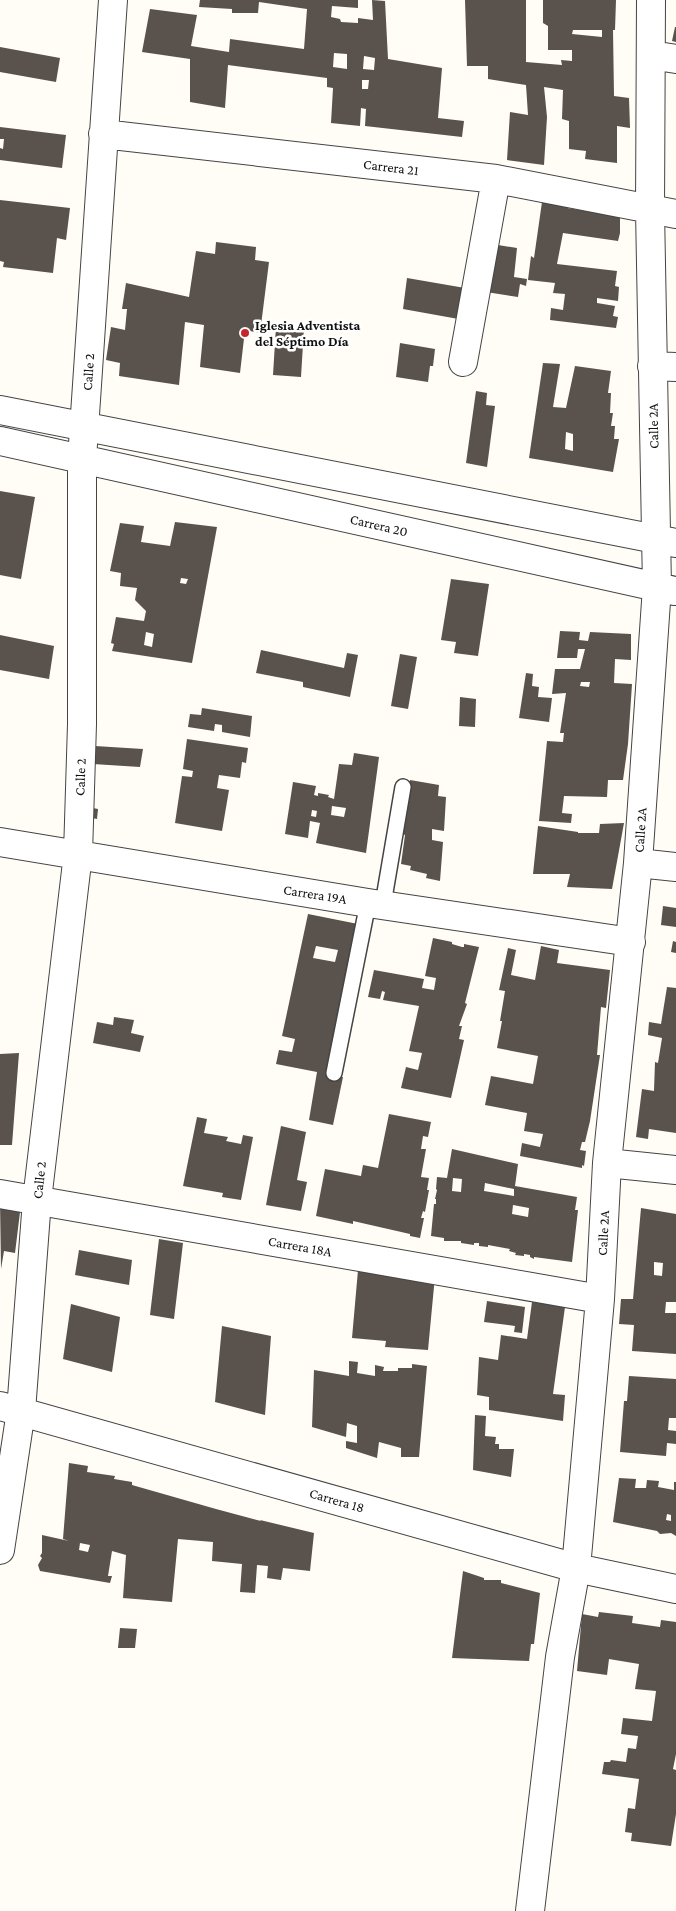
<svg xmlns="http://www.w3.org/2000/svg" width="676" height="1911" font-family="'Crimson Pro',serif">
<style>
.building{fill:#5a524d;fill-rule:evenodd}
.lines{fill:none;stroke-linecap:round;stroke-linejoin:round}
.lane-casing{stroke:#444;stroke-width:18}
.street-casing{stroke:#444;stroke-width:30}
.lane{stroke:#fff;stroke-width:15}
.street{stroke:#fff;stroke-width:28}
.poi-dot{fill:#c4262e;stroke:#fff;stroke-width:2}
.labels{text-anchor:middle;stroke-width:5;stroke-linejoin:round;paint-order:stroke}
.street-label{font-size:14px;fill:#111;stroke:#fff}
.poi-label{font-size:14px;font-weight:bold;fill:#111;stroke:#fff;text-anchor:start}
</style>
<rect width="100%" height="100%" fill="#fffdf5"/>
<!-- building -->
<path class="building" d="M200,0H358V8L332,6L331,17L340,19L341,22L358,23V18L373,20L372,0L385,1L388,59L442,68L438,118L464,121L462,137L365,126L366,109L361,108L360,126L331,123L333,88L327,87V78L228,65L225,108L190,102V59L142,52L150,9L197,15L191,46L229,52L230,39L304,49L307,9L259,2L258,13H232V9L199,7ZM334,53L347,54V69L333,67ZM364,56L375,58L374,70L363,69ZM362,80H369L368,89H362Z
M465,0H526V62L562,65L561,60L572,61V50H548V26L543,23V0H616L615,30H613L614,96L629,98L630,128L617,126V163L585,159L586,151L569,149V121L562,119L563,90L544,87L547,117L544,165L507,160L510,112L528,115L526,85L488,79V66H467ZM573,30H602V37L572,34Z
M675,27H676V42L672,41Z
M0,47L60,58L56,82L0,72Z
M0,127L66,135L62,168L0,160V148L3,149L4,139H0Z
M543,195L569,197L567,208L620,216V233L618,241L563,233L557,264L617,271L615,286L619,287L618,301L597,298V303L615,306L613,316L618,317L616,328L550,320L551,308L563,310L565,294L553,293L555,283L528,280L531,256L534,258Z
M0,200L70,208L66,240L57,238L53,273L3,267L4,262L0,261Z
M216,242L256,247L255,260L269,262L260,333L245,330L240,373L200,367L204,325L185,322L179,385L119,376L120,363L106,360L111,327L125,330L127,309H122L126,283L189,297L196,251L215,254Z
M492,244L517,248L514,277L527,279L526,286L520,284L518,297L486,292Z
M407,278L465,288L464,320L403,309Z
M276,326L304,328L301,377L273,375Z
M400,343L435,349L433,366H430L428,382L396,377Z
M543,363L560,364L553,407L566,408L575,366L611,371L608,393H611L610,413H613L611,426H615L614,439H619L613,472L529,458ZM566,432L573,434V451L565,449Z
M476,391L487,393L486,405L495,406L487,467L466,463Z
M0,491L35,497L21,579L0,575Z
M175,522L217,527L192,663L112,651L114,644L111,643L116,617L144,621L146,611L135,600L137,588L120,586L121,573L110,571L120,523L144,526L141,542L170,546ZM181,578L188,579L186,584L180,583ZM146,632L154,634L152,647L144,645Z
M451,579L489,584L478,656L454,653L456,642L441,640Z
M560,631L580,632L579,640L588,641L590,632L631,634V660L615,659L614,683L632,684L628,744L623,780H608L607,797L564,796L562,813L572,814L571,823L539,821L547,741L563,742L564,733H560L566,693L552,694L555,669H580L585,649H578L577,658H557ZM581,682H590L589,687L580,686Z
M0,635L54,646L49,679L0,670Z
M261,650L344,668L347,653L358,655L350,697L303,687V682L256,673Z
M400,654L417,657L408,709L391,706Z
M526,673L533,674L532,686L539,687L538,697L552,698L549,722L519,718Z
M460,697L476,699L475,727L459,726Z
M202,708L252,716L250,737L222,732V725L215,724L214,731L188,727L190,714L201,715Z
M187,739L248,748L246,763L242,762L240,778L219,775L217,788L229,790L222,831L175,823L182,776L192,777L193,771L183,769Z
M95,746L143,749L140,767L93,764Z
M354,753L379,757L366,853L316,843L320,823L310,821L308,838L285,834L293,782L316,786L314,795L318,796V793L329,795L328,797L334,799L339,764L352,765ZM332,806L346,808L344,817L331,815ZM312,810L317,811L316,817L311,816Z
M410,780L439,785L438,796L446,797L444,831L432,829V840L443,842L440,881L426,878L427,874L410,870L411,866L401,864L405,835L402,834Z
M88,807L98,809L97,819L87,817Z
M624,823L612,889L567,887L570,874H533L538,826L578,832V833H599L600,824Z
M663,906L676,908V927L661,925Z
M308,914L358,924L326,1074L343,1077L333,1125L309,1120L317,1072L276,1064L279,1050L292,1052L295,1039L282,1036ZM316,946L338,950L335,962L313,958Z
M433,938L452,942V944L462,947H464V944L479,947L465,1003L467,1004L459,1026H462L459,1039L464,1040L451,1098L401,1088L406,1067L418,1070L422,1053L409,1051L419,1006L383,1000L385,992L382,991L380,999L368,997L374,970L424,979L422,988L434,990L436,978L425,976Z
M673,941L676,942V953L671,952Z
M541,946L559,950L557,963L610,970L606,1008L601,1007L597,1055H600L590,1121L585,1142H582L580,1150L586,1151L584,1166L582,1165V1168L520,1156L522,1143L540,1147L543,1134L524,1131L527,1113L485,1105L491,1076L533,1084L538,1056L497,1048L502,1021H500L505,991L499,990L508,948L516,950L511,975L535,980Z
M667,987L676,988V1133L649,1129L648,1139L636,1137L642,1089L654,1091L655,1062L658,1063L662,1038L648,1035L649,1022L661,1024Z
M114,1017L134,1020L131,1033L144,1036L140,1052L93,1043L97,1022L113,1025Z
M19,1053L12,1145H0V1054Z
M389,1114L431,1122L428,1137L423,1136L421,1149H426L421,1177L429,1178L427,1190H429L425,1212L423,1211L421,1218H424L420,1238L410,1236V1234L353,1221V1224L316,1216L325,1169L361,1176L363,1165L378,1168Z
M197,1117L207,1119L204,1133L228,1137L226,1141L241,1144L243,1135L253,1137L241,1200L222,1197L223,1193L183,1186Z
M281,1126L306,1132L297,1180L307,1182L301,1211L266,1205Z
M452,1149L518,1164L515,1186L577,1197L575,1210H578L572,1262L534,1257V1259L530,1257V1255L524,1254V1256L515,1255L516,1253L509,1251L510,1249L488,1245V1247L479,1246V1243H474V1245L461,1243V1241H444V1238L431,1236L434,1204H436V1199H435L437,1190L436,1189L437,1177L447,1178ZM453,1178L462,1179L461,1192L452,1191ZM485,1183L514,1189V1196L484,1191ZM513,1205L529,1208L528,1217L512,1214Z
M0,1201L21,1204L15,1253L4,1251L1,1269Z
M641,1208L676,1214V1302H666L665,1313H676V1354L632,1351L634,1325L619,1324L621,1299H633ZM654,1262L663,1263L662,1276L654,1275Z
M159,1239L183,1243L174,1319L150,1315Z
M79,1250L132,1260L129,1285L75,1275Z
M358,1270L435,1276L428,1350L385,1347L386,1341L352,1338Z
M487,1301L525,1307L522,1333L514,1332L515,1326L484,1322Z
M532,1302L565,1307L553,1394L565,1395L563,1421L489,1410V1397L477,1395L479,1357L498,1360L501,1335L527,1339Z
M71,1304L120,1317L112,1372L63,1359Z
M222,1326L271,1336L265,1415L215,1402Z
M349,1361L358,1362L357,1373L375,1376V1365L384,1367L383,1371H398V1368H412V1364L427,1366L419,1457H401V1448L379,1442L377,1458L346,1448V1441L357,1443V1426L347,1423L346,1437L312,1427L314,1370L349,1376Z
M629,1376L676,1379V1418H669L668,1430L676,1431V1444L667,1443L666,1456L620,1452L624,1401H627Z
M475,1415L486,1416L485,1436L496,1437L495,1444H499V1449H514L511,1477L473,1470Z
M69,1463L88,1466L87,1472L115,1476L114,1479L132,1482V1485L216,1509L261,1521L260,1520L314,1533L310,1571L283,1568L281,1580L267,1578L268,1566L257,1565L255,1593L240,1592L242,1564L212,1561L213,1542L178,1539L172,1602L123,1598L126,1555L112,1551L108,1576H112L110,1583L40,1571L38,1565L42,1558L40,1556L42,1553V1535L69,1541L63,1539ZM80,1543L90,1545L88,1552L79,1550Z
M619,1478L636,1479L635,1488H646L647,1480L659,1481L658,1487L674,1490V1482H676V1536L671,1533L660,1534L657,1531L613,1522ZM667,1514L671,1515V1521L666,1520Z
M463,1571L484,1578V1580H501V1583L540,1593L534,1644H531L529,1661L452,1658Z
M599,1612L633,1616L632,1623L660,1627L661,1620L676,1622V1754L673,1769L676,1770V1814L671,1846L631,1841L632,1833L625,1832L628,1808L635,1809L639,1779L602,1774L604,1762H610L611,1760L626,1762L628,1748L636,1749L638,1736L621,1734L623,1718L652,1721L656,1691L635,1689L639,1664L609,1659L607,1675L577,1671L582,1614L598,1617Z
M120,1628L137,1629L135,1648H118Z"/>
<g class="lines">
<defs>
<path id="lane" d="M383,904L403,787
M334,1073L368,903"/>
<path id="street" d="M651,55L676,59
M103,134L496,179L676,214
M463,362L496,179
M652,366L676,367
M0,410L676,543
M0,441L675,591
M0,842L368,903L631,942
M638,863L676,867
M607,1163L676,1170
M0,1194L600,1299
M0,1406L576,1568L676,1589
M0,1550L21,1411L37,1200L78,854L82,724V459L113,0
M530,1911L560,1657L576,1568L600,1299L607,1163L638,863L657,587L650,210L651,0"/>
</defs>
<!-- lane casing -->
<use href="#lane" class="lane-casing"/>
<!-- street casing -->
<use href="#street" class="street-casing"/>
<!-- lane -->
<use href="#lane" class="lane"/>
<!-- street -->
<use href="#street" class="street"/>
</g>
<!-- markers -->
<circle class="poi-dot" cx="245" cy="333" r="5"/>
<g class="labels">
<!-- street labels -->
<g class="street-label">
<text transform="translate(391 167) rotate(7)" y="5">Carrera 21</text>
<text transform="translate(88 372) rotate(-86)" y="5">Calle 2</text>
<text transform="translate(653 426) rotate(-91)" y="5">Calle 2A</text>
<text transform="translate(379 525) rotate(13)" y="5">Carrera 20</text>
<text transform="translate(80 777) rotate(-88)" y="5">Calle 2</text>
<text transform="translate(640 830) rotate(-86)" y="5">Calle 2A</text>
<text transform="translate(315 894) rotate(9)" y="5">Carrera 19A</text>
<text transform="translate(39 1180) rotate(-84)" y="5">Calle 2</text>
<text transform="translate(603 1233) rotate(-87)" y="5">Calle 2A</text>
<text transform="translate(300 1246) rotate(10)" y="5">Carrera 18A</text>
<text transform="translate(337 1500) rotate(16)" y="5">Carrera 18</text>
</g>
<!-- poi labels -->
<g class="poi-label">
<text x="255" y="330">Iglesia Adventista<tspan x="255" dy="16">del Séptimo Día</tspan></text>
</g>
</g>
</svg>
